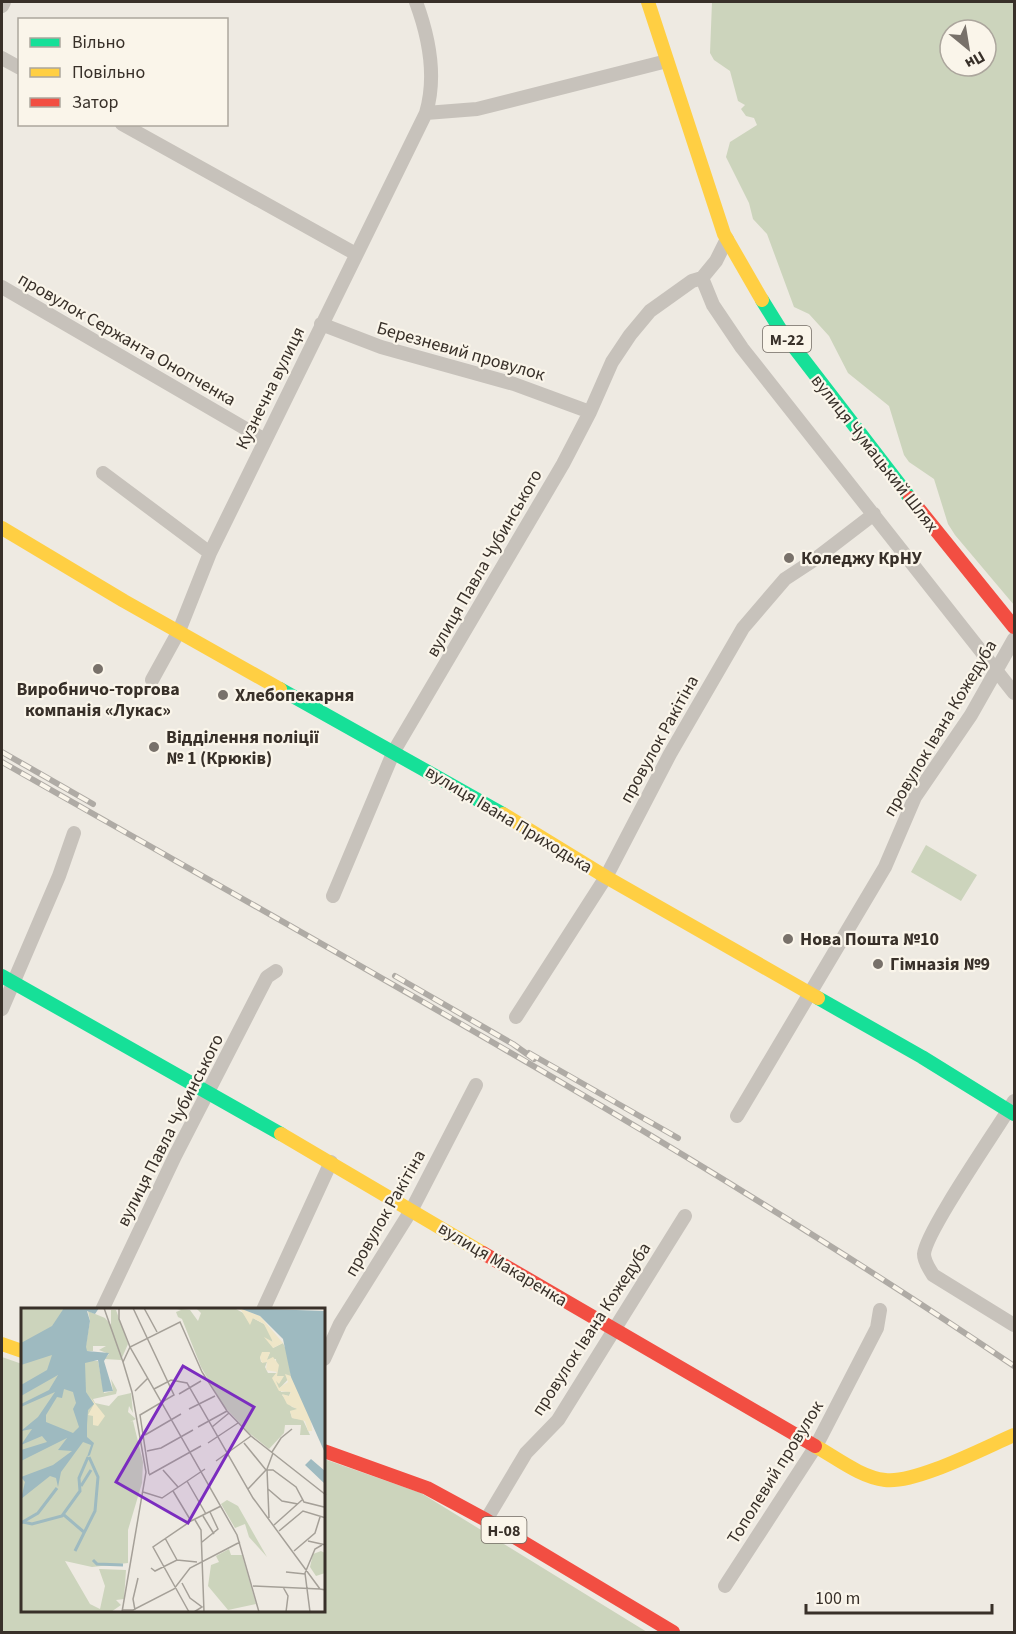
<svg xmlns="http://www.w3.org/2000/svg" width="1016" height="1634" font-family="'Source Sans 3',sans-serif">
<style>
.green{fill:#ccd4bc;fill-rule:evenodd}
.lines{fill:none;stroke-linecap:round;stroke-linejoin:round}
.street{stroke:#c7c2bb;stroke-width:14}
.fast{stroke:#16e098;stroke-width:14}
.slow{stroke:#ffcf43;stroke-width:14}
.jam{stroke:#f24e42;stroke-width:14}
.rail-casing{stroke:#afaba5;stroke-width:6}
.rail{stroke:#faf5ea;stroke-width:4;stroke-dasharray:11;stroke-linecap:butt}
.poi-dot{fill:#78716a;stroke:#faf5ea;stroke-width:2}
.labels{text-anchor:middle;stroke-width:4.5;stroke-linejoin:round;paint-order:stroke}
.shield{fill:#faf5ea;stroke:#726b63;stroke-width:1.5}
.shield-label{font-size:16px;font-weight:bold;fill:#383029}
.street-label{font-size:18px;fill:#383029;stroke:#faf5ea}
.poi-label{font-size:18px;font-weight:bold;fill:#383029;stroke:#faf5ea;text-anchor:start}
.inset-river{fill:none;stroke:#9ebac0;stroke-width:3}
.inset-road{fill:none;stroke:#a5a098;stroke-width:1.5}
.view{fill:#7b2cbf;fill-opacity:0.15;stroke:#7b2cbf;stroke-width:3}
.inset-edge{fill:none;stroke:#383029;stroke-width:3}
</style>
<rect width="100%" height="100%" fill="#eeeae2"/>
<!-- green -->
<path class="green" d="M712,2H1014V605L955,535L948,524L934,479L909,462L904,455L889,406L848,373L829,336L809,314L794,307L767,234L753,219L749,203L726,157L730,142L757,125L754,118L746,116L741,109L745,105L738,101L730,71L714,60L710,53ZM950,30H986V66H950Z
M926,845L977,875L961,901L911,872Z
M2,1357L22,1364V1612H324V1459L421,1493L647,1632H2Z"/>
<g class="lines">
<!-- street -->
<path class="street" d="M416,2C429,37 437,76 426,113
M2,6L4,2
M2,58L20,68
M122,124L356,254
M702,278L713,305L742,348L1014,693
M702,278L716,261L727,239
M2,287L265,440
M321,324L381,347L514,384L590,412
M103,473L210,553
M152,680L179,631L210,553L426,113L477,109L667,61
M333,896L394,751L563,464L590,412L612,362L630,335L650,311L692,281L702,278
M2,1009L59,876L74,833
M516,1017L606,877L670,754L743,628L785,579L814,560L874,514
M1014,1101C998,1128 926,1231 924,1254C924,1262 929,1268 933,1275L1014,1325
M737,1116L885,867L915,797L971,715L1014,639
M102,1310L175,1156L267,977L276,971
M263,1310L331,1162
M324,1359L340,1324L412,1209L476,1085
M486,1520L526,1453L558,1420L685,1216
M725,1586L816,1446L877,1328L880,1310"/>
<!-- fast -->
<path class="fast" d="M762,300L780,329L910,498
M280,689L503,814
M2,976L281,1134
M818,998L922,1057L1014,1114"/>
<!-- slow -->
<path class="slow" d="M648,2L724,234L762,300
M2,528L124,601L280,689
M503,814L606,877L818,998
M281,1134L483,1253
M2,1344L22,1351
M815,1446C837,1458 860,1477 885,1480C915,1484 984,1448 1014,1435"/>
<!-- jam -->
<path class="jam" d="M910,498L1014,627
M483,1253L815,1446
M324,1451L427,1488L486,1520L673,1632"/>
<defs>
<path id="rail" d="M2,752L93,804
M2,762C343,957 689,1146 1014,1366
M395,976L513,1044L534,1059
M529,1053L678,1138"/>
</defs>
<!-- rail casing -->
<use href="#rail" class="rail-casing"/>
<!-- rail -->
<use href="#rail" class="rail"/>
</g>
<!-- markers -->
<g class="poi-dot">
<circle cx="789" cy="558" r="6"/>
<circle cx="98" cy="669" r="6"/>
<circle cx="223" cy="695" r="6"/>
<circle cx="154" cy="747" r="6"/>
<circle cx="788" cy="939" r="6"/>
<circle cx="878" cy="964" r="6"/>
</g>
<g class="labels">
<!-- shield labels -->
<g class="shield">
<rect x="763" y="326" width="48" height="26" rx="4.5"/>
<rect x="481.5" y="1517" width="45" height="26" rx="4.5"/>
</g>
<g class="shield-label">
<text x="787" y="345">М-22</text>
<text x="504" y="1536">Н-08</text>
</g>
<!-- street labels -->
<g class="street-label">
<text transform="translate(127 339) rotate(30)" y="6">провулок Сержанта Онопченка</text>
<text transform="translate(461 351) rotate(16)" y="6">Березневий провулок</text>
<text transform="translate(270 388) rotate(-64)" y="6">Кузнечна вулиця</text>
<text transform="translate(875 453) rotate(52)" y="6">вулиця Чумацький Шлях</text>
<text transform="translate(484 563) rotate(-60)" y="6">вулиця Павла Чубинського</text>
<text transform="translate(940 728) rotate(-59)" y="6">провулок Івана Кожедуба</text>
<text transform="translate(659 739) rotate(-61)" y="6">провулок Ракітіна</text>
<text transform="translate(509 819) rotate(31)" y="6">вулиця Івана Приходька</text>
<text transform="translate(170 1130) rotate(-63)" y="6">вулиця Павла Чубинського</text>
<text transform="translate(385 1213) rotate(-60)" y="6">провулок Ракітіна</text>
<text transform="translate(503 1264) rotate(31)" y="6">вулиця Макаренка</text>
<text transform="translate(591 1329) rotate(-57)" y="6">провулок Івана Кожедуба</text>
<text transform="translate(775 1472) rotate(-58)" y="6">Тополевий провулок</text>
</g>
<!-- poi labels -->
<g class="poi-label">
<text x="801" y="564">Коледжу КрНУ</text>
<text x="98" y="695" text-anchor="middle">Виробничо-торгова<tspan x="98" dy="21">компанія «Лукас»</tspan></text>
<text x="235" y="701">Хлебопекарня</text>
<text x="166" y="743">Відділення поліції<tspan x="166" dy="21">№ 1 (Крюків)</tspan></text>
<text x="800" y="945">Нова Пошта №10</text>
<text x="890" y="970">Гімназія №9</text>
</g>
</g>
<!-- overview -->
<g transform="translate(21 1308)">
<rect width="304" height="304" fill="#eeeae2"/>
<path d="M0,0H64L65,36L69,13L67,3L84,10L90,17V2H95L107,36L100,52L83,51L88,46L78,42L85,38H72V43H66L68,53H77L83,85L92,83L90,71L96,82L95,86L72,91L74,95L88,98L97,88L110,85L112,105L108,98L107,104L115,111L109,114L112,113L122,154L121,175L107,222V255L71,259L44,253L69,296L79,301L84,278L78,261L105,262L103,291L95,292L100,297L90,304H0ZM152,0L169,2L177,13L180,5L175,0H213L243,16L251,28L252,40L262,35L266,44L270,68L259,80L260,84L270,83L268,88L261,87L271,99L275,100L274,96L279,92L281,102L269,103L271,110L279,111L280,107L285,106L282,112L289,127H279L280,117H264L263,125L248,141L227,124L202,97L180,59L161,11L157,9L155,4L160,2ZM249,45L245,52L255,51L256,65H247L244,59L246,54H240L239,49ZM206,192L217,198L246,249L228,229L224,216L214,220L200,196ZM208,241L210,247H221L235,296L207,302L187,278L190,257L198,254L195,248ZM300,243L304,245V265L295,268L289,259L292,246Z" fill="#ccd4bc" fill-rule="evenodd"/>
<path d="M213,0H218L239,8L262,35L252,40L243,29L252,34L243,16L232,10L229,17L220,2ZM241,44H249L246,52L252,49L258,57L256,68H263L258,76L255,73L258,80L267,74L264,66L270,68L290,110L291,123H287L284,113L271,110L269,103L276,101L266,96L261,86L268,88L270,84L258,83L251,70L256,64L245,62L246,54L241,55L239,49ZM69,89L84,108L77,118L72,117V108L67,107L73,96Z" fill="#efe6c8"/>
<path d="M43,0H78L74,6L66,3L69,13L65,39L66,43L88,45L83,53L92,83L82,84L77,52L64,55L65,84L73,96L67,102L66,117V129L73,135L69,147L66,149L70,137L62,134L40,164L37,179L35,170L29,168L0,191L4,174L0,169L32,157L51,143L37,142L46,130L0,153V142L26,134L21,128L0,137L11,121L0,123L17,109L34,84L0,99V96L28,82L37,67L0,88V77L26,62L31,47L0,57V35L31,18ZM43,81L52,84L55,95L52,101L58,119L52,125L25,114V107L36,89L41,90ZM218,0L304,3V145L270,69L262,31L239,8ZM290,151L304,163V176L284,157Z" fill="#9ebac0" fill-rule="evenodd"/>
<path class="inset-river" d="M60,178L70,162M43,207L64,225M2,214L11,216L41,208L59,183L58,170L67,149M0,215L17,205L36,180M54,243L74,203L77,169L68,149M72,252L76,256L102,257"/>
<path class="inset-road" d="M83,0L102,54M98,0V11L109,39L102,54L111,84L125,164L101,304M112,0L153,87L119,107L128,166M123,0L136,24M133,81L150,72L166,75L232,190L299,281L305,282M114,83L127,70M158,86L180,73M168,101L194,88M177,119L206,103M191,119L208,105M124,127L160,106M187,135L217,115M223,135L245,162M126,143L140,140L172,122M251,144L260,130L271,121M195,153L230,128M142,162L157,179M128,167L180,138M166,173L185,206M227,181L245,162H252L275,179L283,194L303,199M247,181L261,193L277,196M152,183L170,213M122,184L141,190L184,161M182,208L193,226M248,210L246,161L252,145M174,212L180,222L183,304M253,217L281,192M258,223L282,203L305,210M144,230L156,252M287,233L305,237M181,234L197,221L189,204M273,243L294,225L299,209M130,260L134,263L156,252L176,254M265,264L284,266M161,275L169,290L181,299L173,304M232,278L299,281M262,279L267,288L265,304M102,302H112L153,281L169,260L219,234M114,302L112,291L117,270M168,304L132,239L170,213L200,198M238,304L216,227L109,39L159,14L181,64L206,103L230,128L305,187M289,304L284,265L294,241L301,237"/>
<path class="view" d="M162,58L233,99L167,215L95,174Z"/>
<rect width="304" height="304" class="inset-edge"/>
</g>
<!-- border -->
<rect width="1016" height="1634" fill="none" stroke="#383029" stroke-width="6"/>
<!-- legend -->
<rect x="18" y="18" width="210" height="108" fill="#faf5ea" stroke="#aca69d" stroke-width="1.5"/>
<rect x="30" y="38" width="30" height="9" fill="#16e098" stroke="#aca69d" stroke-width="1.5"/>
<text x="72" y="48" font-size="18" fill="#383029">Вільно</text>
<rect x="30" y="68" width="30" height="9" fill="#ffcf43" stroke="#aca69d" stroke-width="1.5"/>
<text x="72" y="78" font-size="18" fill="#383029">Повільно</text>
<rect x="30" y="98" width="30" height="9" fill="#f24e42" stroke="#aca69d" stroke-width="1.5"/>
<text x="72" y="108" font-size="18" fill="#383029">Затор</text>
<!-- north arrow -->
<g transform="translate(968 48) rotate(150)"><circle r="28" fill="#faf5ea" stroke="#aca69d" stroke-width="1.5"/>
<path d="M0-4.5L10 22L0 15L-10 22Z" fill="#78716a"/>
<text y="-9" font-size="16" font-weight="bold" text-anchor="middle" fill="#383029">Пн</text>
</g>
<!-- scale -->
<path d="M806 1604v9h186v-9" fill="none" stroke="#383029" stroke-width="3"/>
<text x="815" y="1604" font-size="18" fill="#383029" stroke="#faf5ea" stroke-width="4.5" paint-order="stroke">100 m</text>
</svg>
